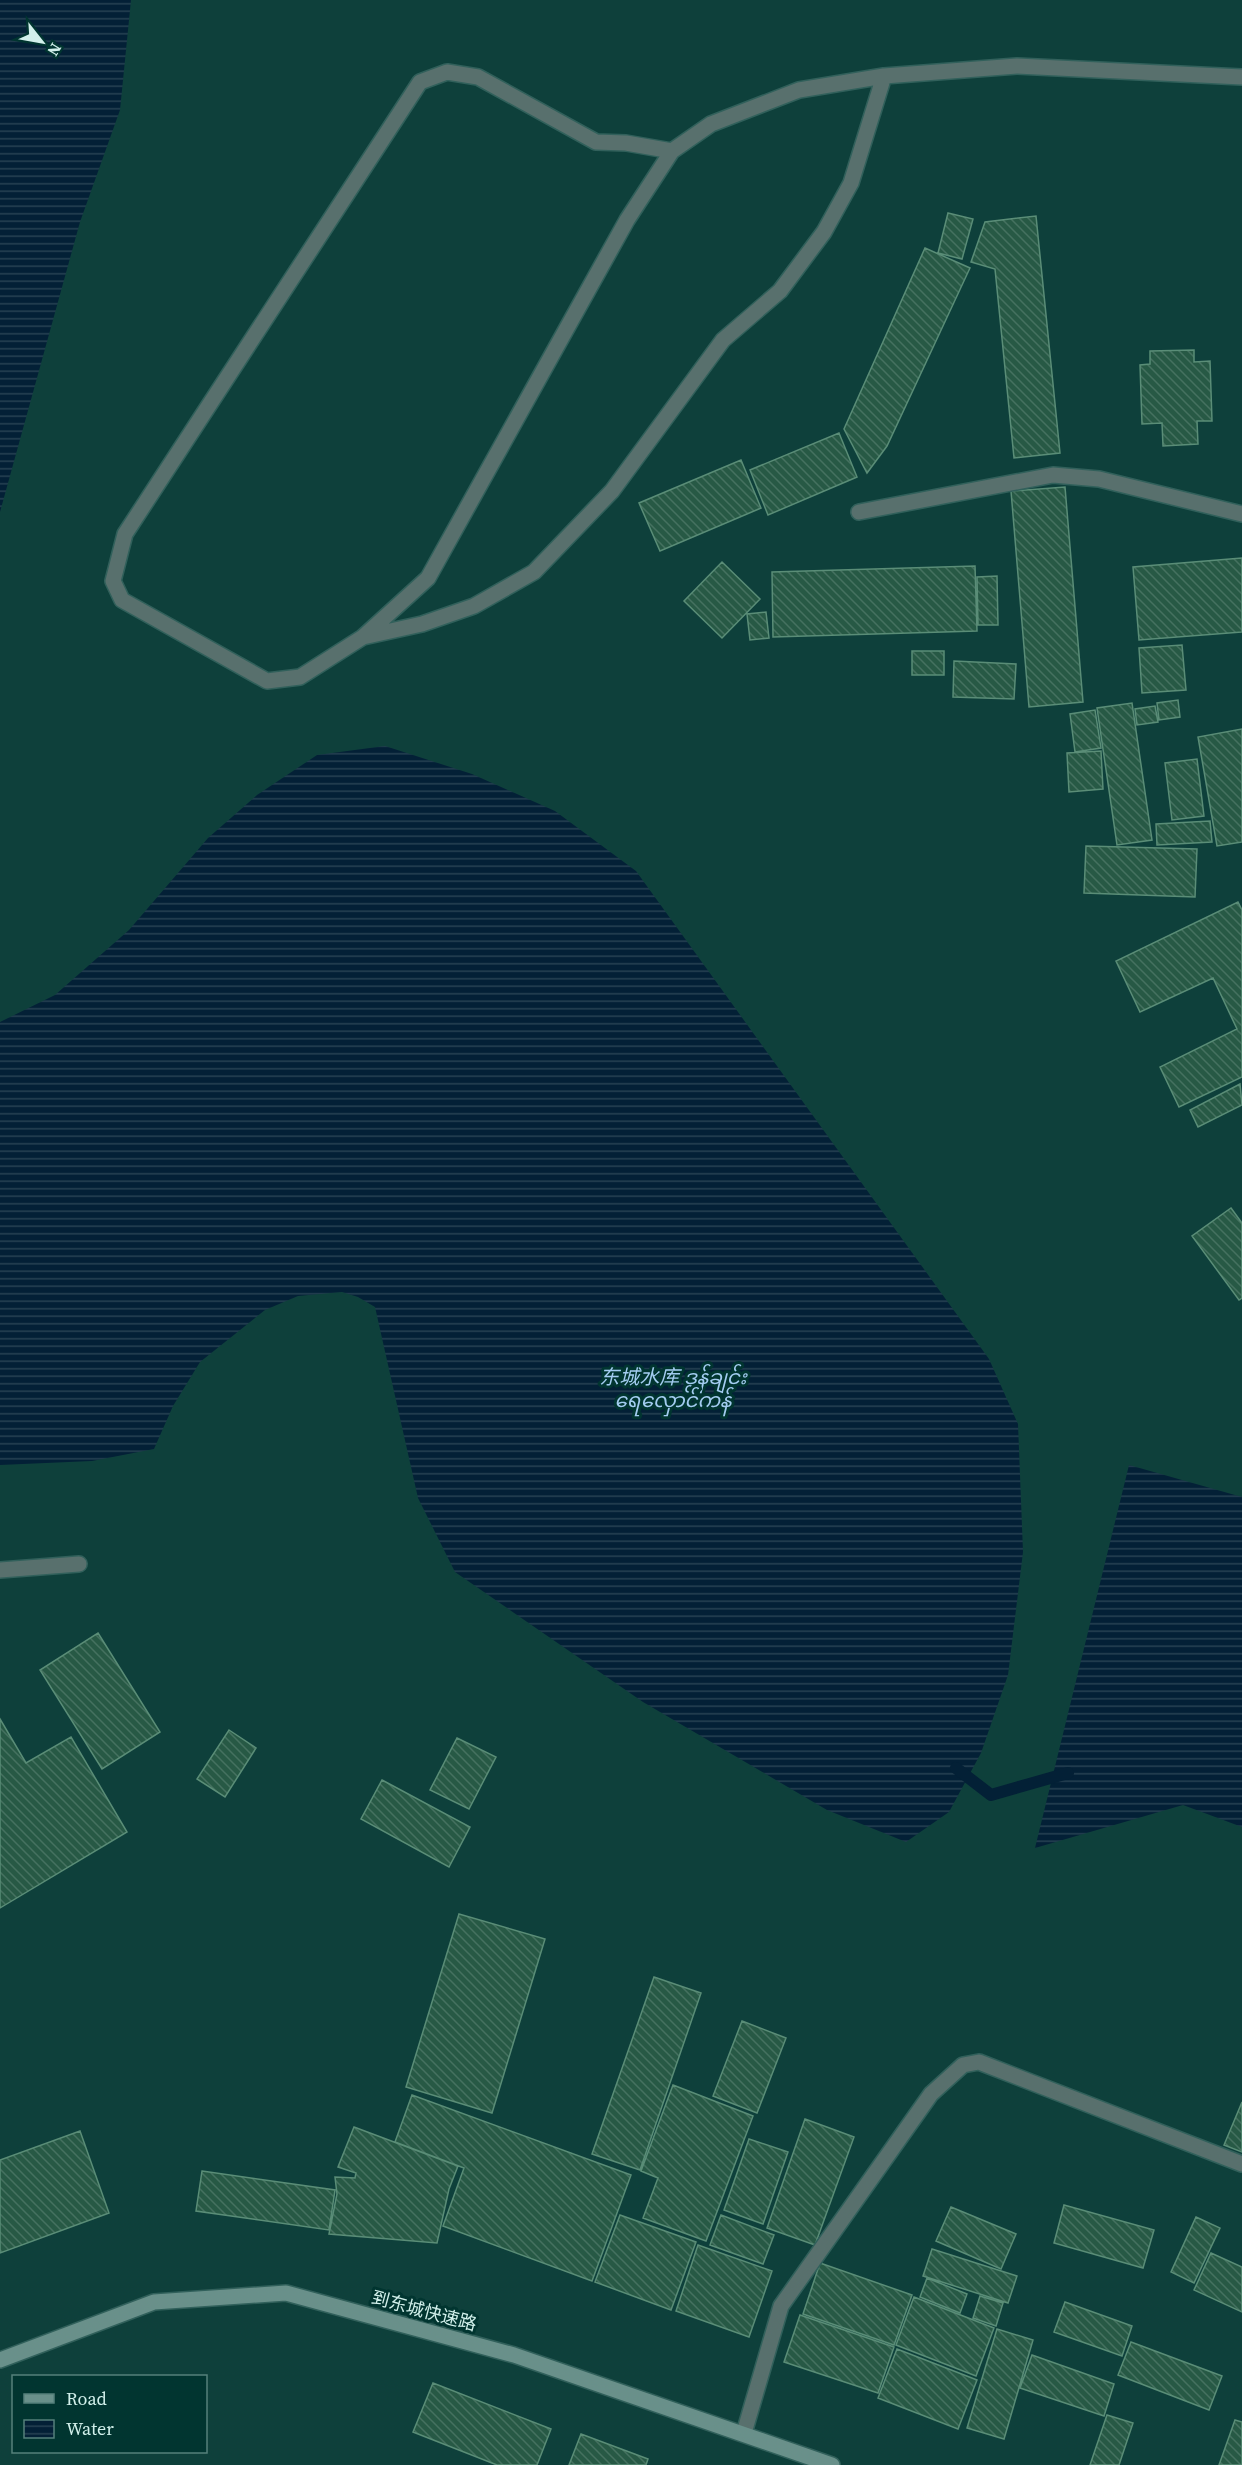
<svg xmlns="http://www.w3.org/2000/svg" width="1242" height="2465" font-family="'Source Serif 4','Noto Sans SC','Noto Sans Myanmar',serif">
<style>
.water{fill:url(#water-rules)}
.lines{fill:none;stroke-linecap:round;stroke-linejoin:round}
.stream{stroke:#032036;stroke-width:12}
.building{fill:url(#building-back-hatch);stroke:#5a8d77;stroke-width:1.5}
.service-casing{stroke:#31605b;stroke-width:18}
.minor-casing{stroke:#31605b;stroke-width:18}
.secondary-casing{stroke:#31605b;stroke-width:18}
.service{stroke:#58706d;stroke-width:15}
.minor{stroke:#58706d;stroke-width:15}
.secondary{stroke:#69908a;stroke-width:15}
.labels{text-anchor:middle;stroke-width:6;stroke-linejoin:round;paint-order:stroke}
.street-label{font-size:18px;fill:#d2f0eb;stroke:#013530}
.water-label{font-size:20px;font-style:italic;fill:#a3ccf0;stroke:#013530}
</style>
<defs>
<pattern id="water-rules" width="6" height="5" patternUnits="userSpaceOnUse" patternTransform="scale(1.5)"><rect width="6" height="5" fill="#032036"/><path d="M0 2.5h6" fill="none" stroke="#274153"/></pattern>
<pattern id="building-back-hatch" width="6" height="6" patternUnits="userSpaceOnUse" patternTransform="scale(1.5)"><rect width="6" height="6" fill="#275945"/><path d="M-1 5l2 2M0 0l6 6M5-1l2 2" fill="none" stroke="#457160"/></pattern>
</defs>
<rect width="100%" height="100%" fill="#0e403b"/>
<!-- water -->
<path class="water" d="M0,0H131L120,110L80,222L0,512Z
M385,746L472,774L555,811L636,871L989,1359L1018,1424L1023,1552L1008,1675L981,1753L949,1812L906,1842L827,1810L643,1702L455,1572L418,1498L375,1307L358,1297L342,1292L298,1296L265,1310L200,1362L173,1406L154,1449L92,1461L0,1465V1022L55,995L129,930L208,838L257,795L317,755Z
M1129,1465L1242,1497V1827L1183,1805L1035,1848Z"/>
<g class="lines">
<!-- stream -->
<path class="stream" d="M956,1768L991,1795L1068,1773"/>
</g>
<!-- building -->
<path class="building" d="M948,213L973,219L962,259L938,253Z
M1036,216L1060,453L1014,458L995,269L971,262L985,222Z
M925,248L970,268L887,446L867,473L844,429Z
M1194,350V362L1210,361L1212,421H1197L1198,444L1163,446L1162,423L1142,424L1140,365L1150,364V351Z
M839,433L857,477L768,515L750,470Z
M741,460L761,508L660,551L639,503Z
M1065,487L1083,702L1029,707L1011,491Z
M1242,558V632L1139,640L1133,567Z
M722,562L760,599L722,638L684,601Z
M975,566L977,631L773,637L772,572Z
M997,576L998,625H978L977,577Z
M766,612L769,638L750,640L747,614Z
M1182,645L1186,690L1142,693L1139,648Z
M912,651H944V675H912Z
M954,661L1016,664L1014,699L953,697Z
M1178,700L1180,717L1159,720L1157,703Z
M1132,703L1152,840L1117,845L1097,708Z
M1155,706L1158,722L1137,725L1135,709Z
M1095,710L1101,748L1075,752L1070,714Z
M1242,729V842L1217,846L1198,737Z
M1101,751L1103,789L1069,792L1067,753Z
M1197,759L1204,816L1172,820L1165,763Z
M1210,821L1212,842L1157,845L1156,824Z
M1086,846L1197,849L1195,897L1084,893Z
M1238,902L1242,910V1077L1179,1107L1160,1067L1237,1029L1213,978L1140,1012L1116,961Z
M1240,1084L1242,1105L1198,1127L1190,1110Z
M1231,1208L1242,1223V1298L1239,1300L1192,1236Z
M98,1633L160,1732L102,1769L40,1670Z
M0,1719L26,1763L71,1737L127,1832L0,1908Z
M229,1730L256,1748L225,1797L197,1779Z
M457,1738L496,1757L469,1809L430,1790Z
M382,1780L470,1827L449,1867L361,1819Z
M459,1914L545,1939L492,2113L406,2087Z
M654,1977L701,1993L640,2170L592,2154Z
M742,2021L786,2038L757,2113L713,2096Z
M673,2085L753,2116L706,2241L643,2218L658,2178L641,2171Z
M412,2095L631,2175L592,2281L443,2226L464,2168L395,2142Z
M1242,2102V2152L1224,2145Z
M805,2119L854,2137L815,2245L767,2228Z
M354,2127L458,2166L449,2189L437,2243L329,2234L337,2194L335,2177L355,2178L356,2173L338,2167Z
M80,2131L109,2213L0,2253V2160Z
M749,2139L788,2152L763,2224L724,2210Z
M202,2171L335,2190L329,2230L196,2211Z
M1064,2205L1154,2230L1143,2268L1054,2243Z
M951,2207L1016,2234L1001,2269L936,2241Z
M620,2215L696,2242L671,2310L595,2282Z
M721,2215L774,2235L763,2264L710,2245Z
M1196,2217L1220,2228L1194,2283L1171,2272Z
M698,2245L772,2271L749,2337L676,2311Z
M932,2249L1017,2276L1008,2303L923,2276Z
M1211,2253L1242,2267V2312L1194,2290Z
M820,2263L912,2295L894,2345L803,2314Z
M927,2278L967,2294L960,2313L920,2297Z
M980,2296L1003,2303L996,2326L973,2318Z
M914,2297L994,2328L976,2376L896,2345Z
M1065,2302L1132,2326L1122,2356L1054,2332Z
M800,2315L894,2347L878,2393L784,2362Z
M997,2329L1033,2340L1004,2439L967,2428Z
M1131,2342L1222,2376L1209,2410L1118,2375Z
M897,2349L977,2380L958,2429L878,2398Z
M1032,2355L1114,2384L1104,2416L1020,2388Z
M433,2383L551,2429L537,2465H497L413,2432Z
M1107,2415L1133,2423L1119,2465H1090Z
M1235,2420L1242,2422V2465H1219Z
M581,2434L648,2459L646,2465H569Z"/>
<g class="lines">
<defs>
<path id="service" d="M0,1570L79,1564
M744,2433L781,2306L931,2094L963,2065L979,2062L1242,2164"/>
<path id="minor" d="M672,151L626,143L596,142L478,77L447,72L420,82L125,534L113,581L122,600L267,681L300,677L363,637L428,578L627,220L672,151L711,124L799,90L884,76L1017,66L1242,77
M859,512L1053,475L1099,479L1242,514
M363,637L422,624L474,606L534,572L612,491L723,340L780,291L824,232L851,183L884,76"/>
<path id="secondary" d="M0,2360L154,2302L286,2293L514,2355L832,2465"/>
</defs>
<!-- service casing -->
<use href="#service" class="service-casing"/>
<!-- minor casing -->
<use href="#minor" class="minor-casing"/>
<!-- secondary casing -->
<use href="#secondary" class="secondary-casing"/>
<!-- service -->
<use href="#service" class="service"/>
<!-- minor -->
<use href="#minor" class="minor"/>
<!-- secondary -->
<use href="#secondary" class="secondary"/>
</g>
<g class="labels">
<!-- street labels -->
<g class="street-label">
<text transform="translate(424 2311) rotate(15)" y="6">到东城快速路</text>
</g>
<!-- water labels -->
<g class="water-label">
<text x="673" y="1384">东城水库 ဒွန်ချင်း<tspan x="673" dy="23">ရေလှောင်ကန်</tspan></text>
</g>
</g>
<!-- legend -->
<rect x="12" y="2375" width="195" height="78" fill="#013530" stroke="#55807b" stroke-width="1.5"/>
<rect x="24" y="2394" width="30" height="9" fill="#69908a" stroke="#55807b" stroke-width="1.5"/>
<text x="66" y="2405" font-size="18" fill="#d2f0eb">Road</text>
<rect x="24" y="2420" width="30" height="18" fill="url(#water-rules)" stroke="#55807b" stroke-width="1.5"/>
<text x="66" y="2435" font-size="18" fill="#d2f0eb">Water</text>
<!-- north arrow -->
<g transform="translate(42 42) rotate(121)" stroke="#013530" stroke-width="4.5" paint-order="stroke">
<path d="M0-4.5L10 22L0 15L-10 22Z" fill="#d2f0eb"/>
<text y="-9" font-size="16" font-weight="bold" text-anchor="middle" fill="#d2f0eb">N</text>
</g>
</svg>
